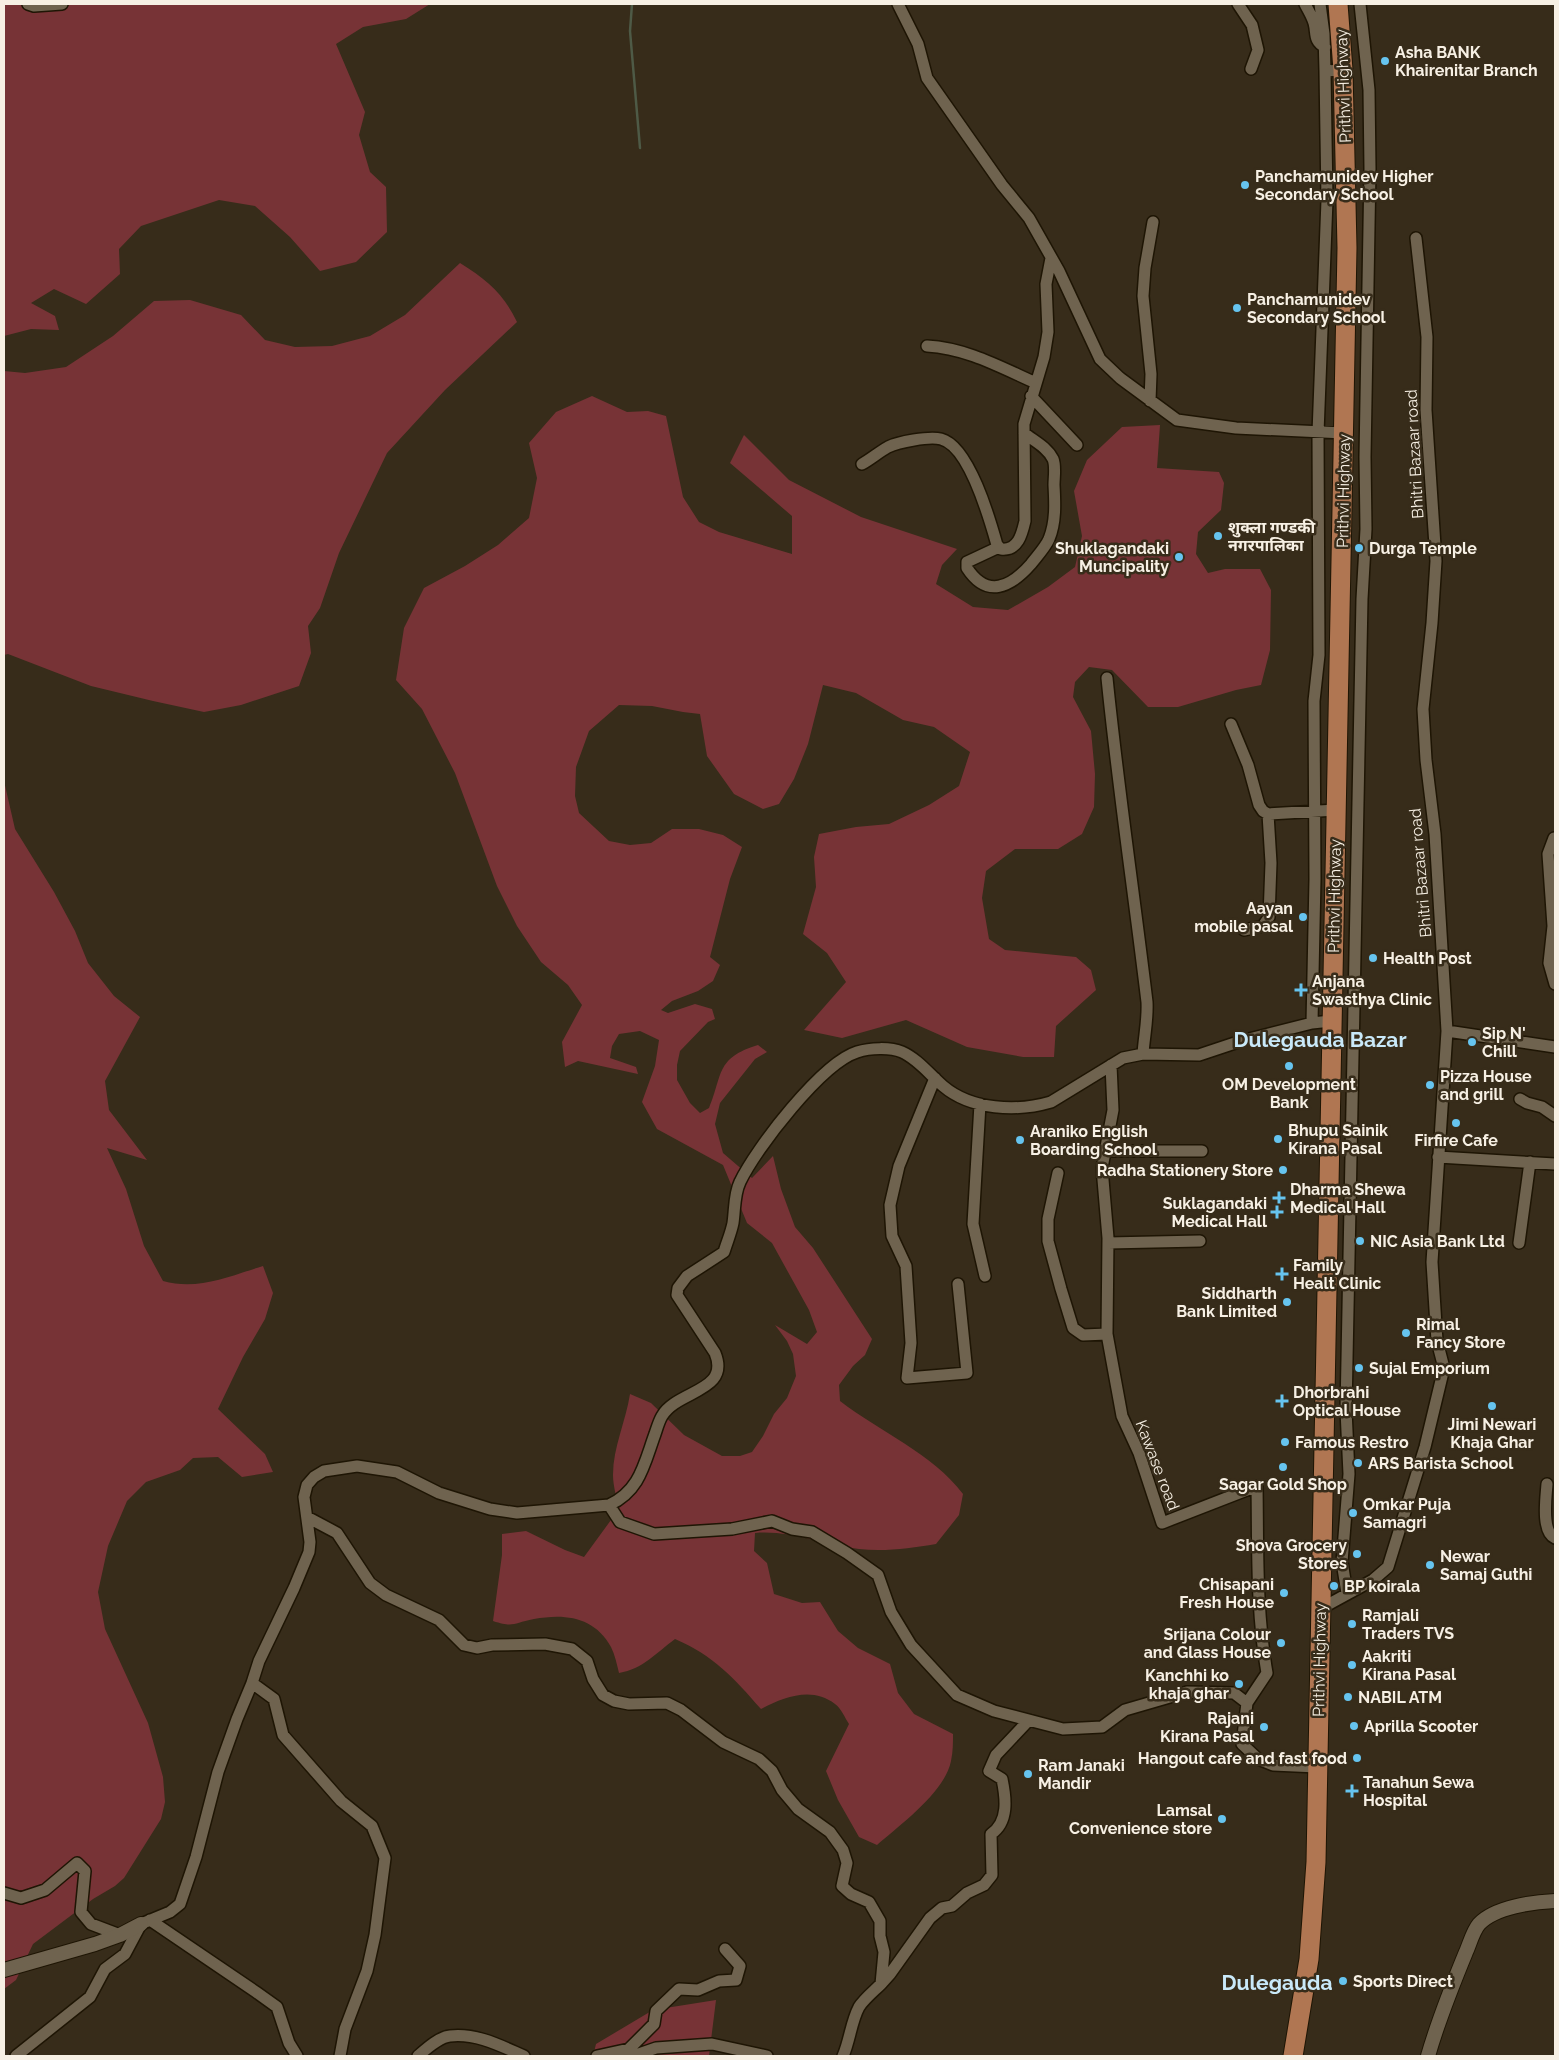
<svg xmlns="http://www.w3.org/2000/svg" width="1559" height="2060" font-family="Raleway,'Noto Sans Devanagari',sans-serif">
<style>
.green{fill:#773336}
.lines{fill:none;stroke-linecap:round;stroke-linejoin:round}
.stream{stroke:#4e5a46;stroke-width:2.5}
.minor-casing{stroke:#1e1504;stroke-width:14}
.tertiary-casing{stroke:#1e1504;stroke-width:16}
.trunk-casing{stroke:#1e1504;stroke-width:21}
.minor{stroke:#6f634f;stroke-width:11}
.tertiary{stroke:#6f634f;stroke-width:14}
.trunk{stroke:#b07652;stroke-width:19}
.poi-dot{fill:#66c4ef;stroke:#372c1a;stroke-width:2}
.labels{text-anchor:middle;stroke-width:5;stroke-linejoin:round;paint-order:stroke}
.poi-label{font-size:16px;font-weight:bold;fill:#f7f0e4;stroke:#372c1a;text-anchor:start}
.street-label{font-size:16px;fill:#f7f0e4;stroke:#372c1a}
.district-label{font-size:21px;font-weight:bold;fill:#c9e9f9;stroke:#372c1a}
</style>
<rect width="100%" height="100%" fill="#372c1a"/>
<!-- green -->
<path class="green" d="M4,4H430L406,19L363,27L336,44L365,112L359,135L370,172L386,187L387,232L356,262L320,271L290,237L255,206L219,200L141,226L119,249L120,274L86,304L54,289L31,303L55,316L59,330L31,329L4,336Z
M460,263C487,280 503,293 517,322L445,390L387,453L339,553L320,608L308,626L311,653L299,686L241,705L204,712L153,701L91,686L8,654L4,655V371L25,373L66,367L113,336L154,301L190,300L241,315L265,340L295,347L332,346L370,336L405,315Z
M592,396L627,412L648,411L666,416L683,497L699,522L719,532L792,554V516L730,463L744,435L789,480L861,517L957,549L942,565L936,584L973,607L1008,610L1048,587L1075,567L1082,536L1074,491L1087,460L1122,427L1160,425L1157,468L1219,472L1224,483L1221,510L1198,532L1196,554L1208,573L1225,569H1260L1271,590L1270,650L1261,685L1236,690L1178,707H1148L1112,670L1089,667L1075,682L1073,697L1091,731L1095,774L1094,807L1082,834L1058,849H1015L986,871L982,898L989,939L1005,950L1076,957L1091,970L1096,990L1056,1026L1054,1057H1023L967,1047L906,1020L842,1038L804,1030L846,982L827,953L803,934L816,887L814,857L819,834L856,827L889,824L929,805L959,786L970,752L934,727L903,720L856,693L823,685L808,744L794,779L779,804L763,809L734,794L707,756L700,714L683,712L652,706L619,705L589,731L576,767L575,796L579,813L609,841L630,845L651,843L672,829H699L723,835L742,847L730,879L710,957L720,965L713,981L698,991L672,1001L661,1010L668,1013L695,1004L712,1009L715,1019L708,1022L680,1051L677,1065V1080L690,1103L700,1113L709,1108C723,1075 715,1058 758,1045L767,1052L755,1059L720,1103L715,1124L723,1153L752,1178L773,1156L781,1189L795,1227L813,1248L872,1339L865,1355L853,1366L839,1385L840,1401C880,1432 932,1453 963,1494L959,1515L936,1544C911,1548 885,1552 859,1549C824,1545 791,1530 755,1533L754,1551L767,1563L774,1594L802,1603L820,1602L838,1631L858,1648L890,1664L898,1693L914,1714L953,1734C953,1742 953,1752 951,1761C945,1792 900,1825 877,1845L859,1837L838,1800L826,1771L849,1724C845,1718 841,1708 835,1704C812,1686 784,1697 761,1709C733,1677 714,1656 675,1639C656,1653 643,1669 619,1673C617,1665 615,1655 611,1647C595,1617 565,1613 534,1619C513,1623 514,1628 493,1621L502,1555V1534L526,1531L565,1550L584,1557L619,1509C617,1499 613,1486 613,1475C613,1447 626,1421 630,1394L651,1403L684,1435L722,1456H740L752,1452L763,1436L774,1414L787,1398L796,1376L793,1354L787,1341L775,1325L807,1344L817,1332L809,1310L772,1243L747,1223L723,1165L657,1129L642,1102L655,1066L659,1040L640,1031L619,1034L612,1046L610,1058L636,1067L638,1074L578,1061L565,1067L562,1042L582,1005L568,985L541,962L517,926L497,886L455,773L422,709L396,680L404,628L424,588L465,566L498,545L529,518L537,478L529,443L556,412Z
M4,781L15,829L54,892L75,931L88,963L114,996L140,1017L105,1081L109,1110L147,1160L107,1148L126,1189L144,1246L163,1281C198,1291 230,1276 263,1266L273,1293L265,1319L243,1357L218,1409L265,1454L273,1472L242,1477L218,1457L193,1458L180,1470L146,1482L127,1501L108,1546L98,1592L105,1629L148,1723L163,1777L165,1802L161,1819L124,1878L115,1886L93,1899L33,1944L16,1980L4,1989Z
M716,2000L709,2056H593L596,2044L653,2010Z"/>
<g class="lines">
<!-- stream -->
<path class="stream" d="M632,4L630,31L640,148"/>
<defs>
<path id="minor" d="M28,4L34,6L62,4
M898,4L918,44L927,78L1002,185L1029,218L1059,271L1100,359L1120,378L1177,420L1236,428L1344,433
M1238,4L1252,25L1258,50L1251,69
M1305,4C1308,10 1312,16 1314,23C1317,33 1313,41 1325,47
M1320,4L1324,34L1325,71L1343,70
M927,346C966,348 1000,367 1036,383
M1031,396L1077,445
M1150,401L1151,374L1143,296L1145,268L1153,222
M862,464C871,459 879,452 888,447C898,442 929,436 941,439C969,446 990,520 997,545L1001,549C1018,551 1022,534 1025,521L1024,424L1044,357L1048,332L1046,284L1051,258
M999,547L967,562V568C987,599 1011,587 1031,564C1037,556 1045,548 1049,539C1056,522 1055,503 1054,485C1054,477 1056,466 1053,459C1047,447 1034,441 1024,433
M1107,678C1118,787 1134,894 1147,1002C1148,1020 1144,1037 1143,1054
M1231,724L1248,765L1259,805L1263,811L1268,814L1336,810
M1554,838L1548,854L1553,926L1549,963L1555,984
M1244,930L1263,926L1269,917L1271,863L1268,814
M1312,1023L1315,879L1314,701L1319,655L1318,433L1327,200L1325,71
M1447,1031L1555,1047
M1111,1065L1113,1110L1102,1168L1108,1238L1107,1334L1122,1416L1139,1453L1162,1523L1257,1486C1258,1548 1256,1611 1267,1673L1247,1703
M935,1078L899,1166L890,1205L892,1236L906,1266L911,1343L907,1378L967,1373L958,1284
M1520,1099L1527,1103L1542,1107L1555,1116
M980,1104L973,1224L985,1276
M1106,1151H1202
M1438,1157L1555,1164
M1058,1173L1048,1219V1241L1061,1289L1073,1328L1083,1335L1107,1334
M1108,1243L1200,1241
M1519,1243L1530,1162
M1547,1484C1546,1498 1541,1532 1555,1538
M609,1505L620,1522L654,1534L732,1529L772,1521L792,1529L812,1532L847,1553L878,1575L891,1612L911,1645L957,1695L994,1711L1063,1729L1102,1727L1125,1710L1187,1692L1234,1693L1247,1703L1242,1744L1258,1759L1273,1765L1317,1767
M307,1517L337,1533L370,1583L386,1595L439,1620L464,1645L477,1648L492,1645L545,1644L572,1649L587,1661L593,1679L603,1695L614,1701L629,1704L667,1703L681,1710L723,1742L759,1759L772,1771L782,1790L798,1809L830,1832L843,1850L847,1863L842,1886L851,1894L869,1902L880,1921V1936L884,1952L881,1984C874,1991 864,1999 859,2007C851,2022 850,2040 843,2056
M1347,1593L1342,1562L1349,1474L1346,1410L1362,599L1366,529L1365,457L1370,169L1369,90L1360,4
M1320,1609L1373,1580L1388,1567L1425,1447L1444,1368L1437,1341L1432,1262L1447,1031L1435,834L1426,760L1423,709L1432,623L1436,561L1426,410L1427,337L1416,238
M252,1683L274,1699L283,1735L341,1801L372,1826L385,1858L375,1935L367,1971L345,2029L340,2056
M4,1893L21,1898L45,1890L77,1863L85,1871L81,1912L91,1924L120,1935
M150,1920L256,1992L277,2007L289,2043L297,2056
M881,1984L890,1974L930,1918L942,1908L952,1906L967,1893L984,1885L992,1875L991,1834C1009,1822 1006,1798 1002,1779L989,1771L996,1755L1029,1720
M16,2056L90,1997L105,1969L125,1954L141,1924L170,1912L180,1904L196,1857L218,1772L237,1719L252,1683L259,1661L294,1588L309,1552L310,1542L304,1497L307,1485L314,1477L324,1471L357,1466L397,1472L439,1493L490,1509L517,1513L609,1505C640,1491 644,1464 655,1434C657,1428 659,1421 662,1416C677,1390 731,1392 715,1353L677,1295L678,1288L687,1276L724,1252C727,1242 731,1233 733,1223C735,1209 734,1194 740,1182C756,1148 822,1063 857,1052C870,1048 890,1047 902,1052C918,1059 930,1075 943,1086C971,1110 1017,1112 1051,1102L1123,1058L1143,1054L1199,1055L1241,1041L1312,1023L1331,1021
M418,2056C426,2049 439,2037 450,2036C477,2033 501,2046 524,2056
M597,2056L629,2049L654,2024L656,2011L679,1989L698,1990L719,1981L736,1980L740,1966L725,1949
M633,2056L656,2048L712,2044L767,2056"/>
<path id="tertiary" d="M4,1970L95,1944L120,1935L141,1924
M1428,2056C1438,2021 1452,1986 1466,1952C1470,1943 1473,1931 1479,1924C1495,1907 1533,1902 1555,1901"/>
<path id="trunk" d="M1293,2056L1309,1959L1316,1862L1347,248L1343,70L1338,4"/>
</defs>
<!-- minor casing -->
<use href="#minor" class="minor-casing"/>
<!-- tertiary casing -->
<use href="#tertiary" class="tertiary-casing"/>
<!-- trunk casing -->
<use href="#trunk" class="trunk-casing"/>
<!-- minor -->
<use href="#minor" class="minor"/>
<!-- tertiary -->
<use href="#tertiary" class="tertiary"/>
<!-- trunk -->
<use href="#trunk" class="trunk"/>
</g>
<!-- markers -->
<g class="poi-dot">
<circle cx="1385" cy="61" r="5"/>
<circle cx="1245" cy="185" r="5"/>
<circle cx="1237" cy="308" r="5"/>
<circle cx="1218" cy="536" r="5"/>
<circle cx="1359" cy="548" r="5"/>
<circle cx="1179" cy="557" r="5"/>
<circle cx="1303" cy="917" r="5"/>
<circle cx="1373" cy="958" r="5"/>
<path d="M1298.5 982.5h5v5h5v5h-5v5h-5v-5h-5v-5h5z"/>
<circle cx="1472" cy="1042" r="5"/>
<circle cx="1289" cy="1066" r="5"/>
<circle cx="1430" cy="1085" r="5"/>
<circle cx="1456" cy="1123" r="5"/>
<circle cx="1278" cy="1139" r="5"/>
<circle cx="1020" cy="1140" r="5"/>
<circle cx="1283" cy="1170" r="5"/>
<path d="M1276.5 1190.5h5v5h5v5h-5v5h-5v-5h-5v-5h5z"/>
<path d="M1274.5 1204.5h5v5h5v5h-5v5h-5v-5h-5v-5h5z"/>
<circle cx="1360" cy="1241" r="5"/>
<path d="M1279.5 1266.5h5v5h5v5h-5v5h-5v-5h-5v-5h5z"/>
<circle cx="1287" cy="1302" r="5"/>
<circle cx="1406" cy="1333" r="5"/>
<circle cx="1359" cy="1368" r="5"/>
<path d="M1279.5 1393.5h5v5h5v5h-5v5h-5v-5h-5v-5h5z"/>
<circle cx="1492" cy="1406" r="5"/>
<circle cx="1285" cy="1442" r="5"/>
<circle cx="1358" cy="1463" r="5"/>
<circle cx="1283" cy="1467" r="5"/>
<circle cx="1353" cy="1513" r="5"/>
<circle cx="1357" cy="1554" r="5"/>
<circle cx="1430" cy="1565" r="5"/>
<circle cx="1334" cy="1586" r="5"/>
<circle cx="1284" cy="1593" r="5"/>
<circle cx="1352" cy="1624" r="5"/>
<circle cx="1281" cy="1643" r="5"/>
<circle cx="1352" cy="1665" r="5"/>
<circle cx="1239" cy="1684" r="5"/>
<circle cx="1348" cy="1697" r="5"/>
<circle cx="1354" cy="1726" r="5"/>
<circle cx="1264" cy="1727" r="5"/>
<circle cx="1357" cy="1758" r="5"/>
<circle cx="1028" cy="1774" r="5"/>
<path d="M1349.5 1783.5h5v5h5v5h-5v5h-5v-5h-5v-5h5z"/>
<circle cx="1222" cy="1819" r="5"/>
<circle cx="1343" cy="1981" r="5"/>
</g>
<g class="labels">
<!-- poi labels -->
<g class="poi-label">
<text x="1395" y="58">Asha BANK<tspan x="1395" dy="18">Khairenitar Branch</tspan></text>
<text x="1255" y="182">Panchamunidev Higher<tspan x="1255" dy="18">Secondary School</tspan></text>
<text x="1247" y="305">Panchamunidev<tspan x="1247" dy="18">Secondary School</tspan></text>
<text x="1228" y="533">शुक्ला गण्डकी<tspan x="1228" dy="18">नगरपालिका</tspan></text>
<text x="1169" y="554" text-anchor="end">Shuklagandaki<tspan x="1169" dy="18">Muncipality</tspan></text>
<text x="1369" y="554">Durga Temple</text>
<text x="1293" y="914" text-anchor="end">Aayan<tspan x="1293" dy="18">mobile pasal</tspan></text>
<text x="1383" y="964">Health Post</text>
<text x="1312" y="987">Anjana<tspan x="1312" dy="18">Swasthya Clinic</tspan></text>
<text x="1482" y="1039">Sip N'<tspan x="1482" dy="18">Chill</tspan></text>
<text x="1440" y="1082">Pizza House<tspan x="1440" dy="18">and grill</tspan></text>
<text x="1289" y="1090" text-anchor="middle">OM Development<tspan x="1289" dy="18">Bank</tspan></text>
<text x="1288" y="1136">Bhupu Sainik<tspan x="1288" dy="18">Kirana Pasal</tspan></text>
<text x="1030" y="1137">Araniko English<tspan x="1030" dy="18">Boarding School</tspan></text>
<text x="1456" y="1146" text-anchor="middle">Firfire Cafe</text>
<text x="1273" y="1176" text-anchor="end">Radha Stationery Store</text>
<text x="1290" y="1195">Dharma Shewa<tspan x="1290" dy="18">Medical Hall</tspan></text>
<text x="1267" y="1209" text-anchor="end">Suklagandaki<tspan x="1267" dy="18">Medical Hall</tspan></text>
<text x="1370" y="1247">NIC Asia Bank Ltd</text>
<text x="1293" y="1271">Family<tspan x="1293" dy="18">Healt Clinic</tspan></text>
<text x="1277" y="1299" text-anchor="end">Siddharth<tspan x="1277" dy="18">Bank Limited</tspan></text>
<text x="1416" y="1330">Rimal<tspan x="1416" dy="18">Fancy Store</tspan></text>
<text x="1369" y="1374">Sujal Emporium</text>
<text x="1293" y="1398">Dhorbrahi<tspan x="1293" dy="18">Optical House</tspan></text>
<text x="1492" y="1430" text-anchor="middle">Jimi Newari<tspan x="1492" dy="18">Khaja Ghar</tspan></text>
<text x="1295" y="1448">Famous Restro</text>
<text x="1368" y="1469">ARS Barista School</text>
<text x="1283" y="1490" text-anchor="middle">Sagar Gold Shop</text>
<text x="1363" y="1510">Omkar Puja<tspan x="1363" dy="18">Samagri</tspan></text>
<text x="1347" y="1551" text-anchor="end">Shova Grocery<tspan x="1347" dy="18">Stores</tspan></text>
<text x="1440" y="1562">Newar<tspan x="1440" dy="18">Samaj Guthi</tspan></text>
<text x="1274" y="1590" text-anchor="end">Chisapani<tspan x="1274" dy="18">Fresh House</tspan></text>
<text x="1344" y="1592">BP koirala</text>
<text x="1362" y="1621">Ramjali<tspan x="1362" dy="18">Traders TVS</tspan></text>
<text x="1271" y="1640" text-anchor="end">Srijana Colour<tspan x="1271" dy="18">and Glass House</tspan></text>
<text x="1362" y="1662">Aakriti<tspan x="1362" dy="18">Kirana Pasal</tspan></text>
<text x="1229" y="1681" text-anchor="end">Kanchhi ko<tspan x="1229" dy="18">khaja ghar</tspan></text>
<text x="1358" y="1703">NABIL ATM</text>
<text x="1254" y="1724" text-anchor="end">Rajani<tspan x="1254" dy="18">Kirana Pasal</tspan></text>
<text x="1364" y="1732">Aprilla Scooter</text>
<text x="1347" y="1764" text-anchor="end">Hangout cafe and fast food</text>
<text x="1038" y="1771">Ram Janaki<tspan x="1038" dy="18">Mandir</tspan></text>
<text x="1363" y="1788">Tanahun Sewa<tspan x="1363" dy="18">Hospital</tspan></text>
<text x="1212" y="1816" text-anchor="end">Lamsal<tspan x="1212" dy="18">Convenience store</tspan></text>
<text x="1353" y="1987">Sports Direct</text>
</g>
<!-- street labels -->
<g class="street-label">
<text transform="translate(1343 86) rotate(-92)" y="6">Prithvi Highway</text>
<text transform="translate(1414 454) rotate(-93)" y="6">Bhitri Bazaar road</text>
<text transform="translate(1343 491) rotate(-89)" y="6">Prithvi Highway</text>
<text transform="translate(1420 873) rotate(-95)" y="6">Bhitri Bazaar road</text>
<text transform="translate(1334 896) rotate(-89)" y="6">Prithvi Highway</text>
<text transform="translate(1158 1465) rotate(69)" y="6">Kawase road</text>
<text transform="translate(1319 1660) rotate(-89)" y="6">Prithvi Highway</text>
</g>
<!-- district labels -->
<g class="district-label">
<text x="1320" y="1047">Dulegauda Bazar</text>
<text x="1277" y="1990">Dulegauda</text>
</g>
</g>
<!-- border -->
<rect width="1559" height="2060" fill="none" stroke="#f7f0e4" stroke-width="10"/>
</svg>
